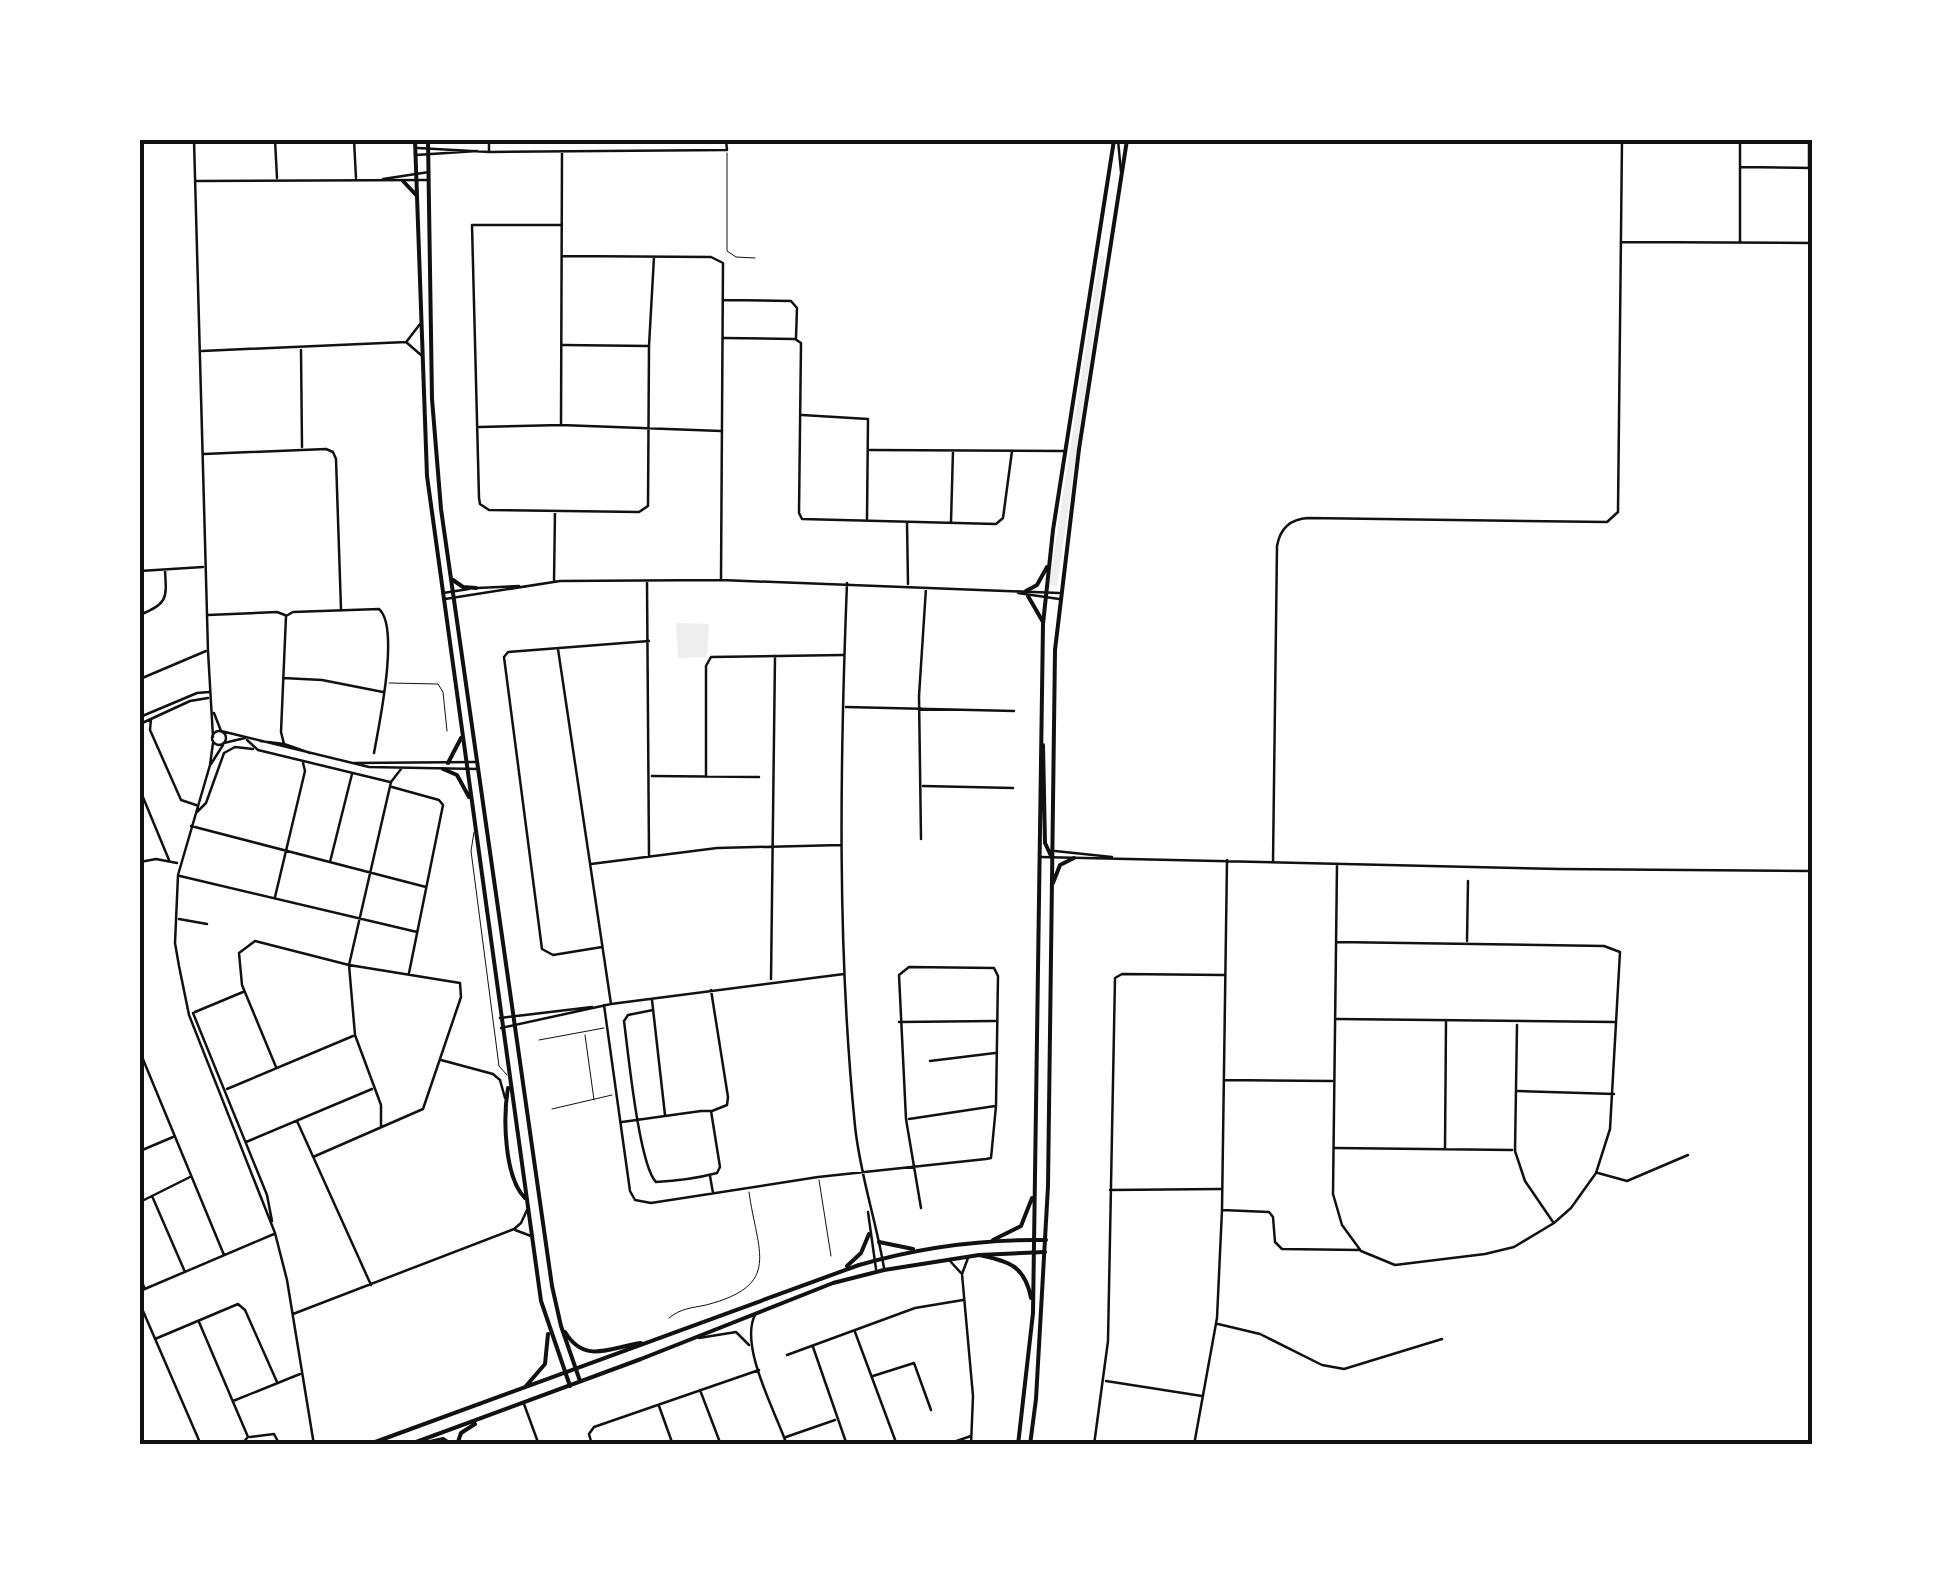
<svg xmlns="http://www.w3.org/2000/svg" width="1953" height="1585" font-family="Arial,sans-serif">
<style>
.green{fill:#eee}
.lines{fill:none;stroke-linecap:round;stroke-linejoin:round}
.service{stroke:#111;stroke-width:1}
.minor{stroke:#111;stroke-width:2.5}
.tertiary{stroke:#111;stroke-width:4}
.secondary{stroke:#111;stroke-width:4}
.neatline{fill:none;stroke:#111;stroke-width:4}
</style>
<rect width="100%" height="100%" fill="#fff"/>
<!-- green -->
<path class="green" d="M1100,256H1105L1057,586L1049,585Z
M676,623L709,624L707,657L678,658Z"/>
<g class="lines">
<!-- service -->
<path class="service" d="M727,153V251L736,257L755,258
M389,683L438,684L443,692L447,731
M474,832L471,851L499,1066L507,1075
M585,1035L594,1100
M539,1040L604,1028
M552,1109L612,1095
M819,1180L831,1256
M669,1318C681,1308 692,1308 706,1305C783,1285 757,1252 749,1192"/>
<!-- minor -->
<path class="minor" d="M194,140L208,651L213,737
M275,140L277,178
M354,140L356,178
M489,140V152
M1118,140L1121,172
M418,148L489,152L727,150L726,140
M416,155L477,151
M1809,166V140
M1740,167L1813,168
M383,179L429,172
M197,181L429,180
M562,225H472L479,498L480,504L489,510L639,512L648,506L649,346L654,257
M1621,242L1813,243
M1740,242V140
M562,256L711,257L723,263L721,579
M724,300L791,301L797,308L796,338
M724,338L795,339L801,343L799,513L802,519L996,524L1003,518L1012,451
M407,341L420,324
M563,345L649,346
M301,350L302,447
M202,351L406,342L421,355
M802,415L868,419L867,519
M561,425L562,153
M479,427L561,425L721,431
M870,450L1063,451
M204,454L326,449L333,452L336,459L341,609
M907,522L908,584
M951,522L953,451
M140,571L203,567
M554,582L555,511
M647,582L649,855
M847,583C840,763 837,947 855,1126C860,1175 876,1220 884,1268
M477,588L519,586
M443,593L469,589
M1018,593L1059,599
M445,599L560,581L721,580L1059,593
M140,615C167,603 167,600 165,571
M208,615L277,612L285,615
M558,649L611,1004
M283,678L322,680L383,692
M140,679L206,651
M846,707L1014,711
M214,713L221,731L369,767L478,769
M140,717L197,693L209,692
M151,719L150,730L181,800L196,805
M140,724L190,701L208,698
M212 738a7 7 0 1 1 14 0a7 7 0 1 1-14 0Z
M247,740L258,750L390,782
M260,741L284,744L310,753
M213,743L210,765L178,875L175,943L179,966L189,1015L275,1233L287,1280L314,1445
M224,743L245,738
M284,744L281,732L286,616L293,612L379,609C400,627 379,725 374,753
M354,763L476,762
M211,764L223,745
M652,776L759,777
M706,777V666L711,657L843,655
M923,786L1013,788
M392,787L439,800L443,805L409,973
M140,790L169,860
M197,812L206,803L224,753L235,747L253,749
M191,826L426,887
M921,839L919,696L926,588
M1055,851L1112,857
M1040,857L1559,869L1813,871
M140,862L156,859L177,863
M330,862L352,774
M1273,862L1277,546C1280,529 1290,519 1308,518L1607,522L1618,512L1622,140
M591,864L717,848L841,845
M180,876L417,932
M275,897L305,771L303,763
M179,919L207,924
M1467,941L1468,881
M1336,942L1604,946L1620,952L1610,1129L1596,1173L1571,1208L1554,1223L1514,1247L1485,1254L1395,1265L1361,1251L1342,1225L1333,1194L1337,865
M602,947L553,955L542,949L504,657L508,652L649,641
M771,979L775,656
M711,990L728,1097L727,1105L712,1111
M652,1000L665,1115
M604,1005L630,1191L635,1200L651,1203L818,1177L986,1159L991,1158L996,1106L998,976L994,968L909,967L899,975L906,1119L921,1208
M195,1012L243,992
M193,1013L267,1195L272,1221
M500,1018L592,1007
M1337,1019L1614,1022
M899,1022L995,1021
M1517,1025L1515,1151L1525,1181L1553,1222
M501,1028L611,1004L844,974
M140,1052L224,1255
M441,1060L493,1074L500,1080L505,1098
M930,1061L995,1053
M276,1067L242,985L239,953L255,941L349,965L460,983L461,997L423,1109L313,1157
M1225,1080L1332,1081
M227,1089L353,1036
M1518,1091L1614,1094
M909,1119L995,1106
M297,1121L371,1285
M622,1122L701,1111H711L720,1167L717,1173C698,1178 676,1181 656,1182C639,1165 628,1051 624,1021L628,1015L653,1010
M381,1126V1105L355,1035L349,965L391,782L401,769
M246,1142L372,1089
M1335,1148L1512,1150
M1445,1148L1446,1021
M140,1151L173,1137
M1598,1173L1627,1181L1688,1155
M710,1176L713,1193
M1110,1190L1221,1189
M152,1196L185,1272
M140,1202L190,1177
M1222,1210L1269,1212L1273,1217L1275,1242L1282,1249L1359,1250
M868,1212L876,1269
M515,1230L531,1236
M968,1258L962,1274L973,1396L971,1445
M950,1261L961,1273
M140,1278L145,1289
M140,1291L274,1234
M140,1304L201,1445
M293,1314L514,1229L521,1223L527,1210
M755,1315C739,1346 776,1413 787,1445
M199,1322L248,1437
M1218,1324L1260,1334L1322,1365L1344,1369L1442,1339
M855,1332L897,1445
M699,1338L736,1332L749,1345
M155,1339L238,1304L245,1310L277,1382
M813,1347L847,1445
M787,1355L915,1308L963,1300
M873,1376L914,1363L931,1410
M1106,1381L1202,1396
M700,1390L721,1445
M233,1401L300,1374
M524,1404L539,1445
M659,1406L673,1445
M250,1437L274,1434L280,1445
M786,1437L835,1420
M241,1445L247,1438
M592,1445L589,1434L594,1427L759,1370
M945,1445L971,1436
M1094,1445L1108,1341L1115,978L1122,974L1224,975
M1194,1445L1217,1318L1222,1210L1227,860"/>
<!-- tertiary -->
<path class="tertiary" d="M415,140L427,476L541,1301L570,1386
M428,140L432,399L441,509L552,1286L561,1326L580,1381
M403,181L417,196
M453,580L463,587L476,588
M448,763L461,738
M443,769L457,775L469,797
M508,1088C503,1117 504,1177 525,1198
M879,1242L913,1249
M847,1266L861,1253L869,1234
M565,1332C585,1365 611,1347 641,1343
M526,1386L545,1364L548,1334
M367,1445L859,1265C921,1247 982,1239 1046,1240
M408,1445L641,1359L833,1283L884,1270L979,1255L1045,1252
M417,1445L443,1439L452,1445
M457,1445L461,1433L475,1424"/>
<!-- secondary -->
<path class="secondary" d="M1026,591L1037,585L1047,567
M1028,596L1043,622
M1043,745L1045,843L1052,858
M1053,883L1060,865L1074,858
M993,1240L1021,1226L1032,1198
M979,1255C1009,1261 1025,1266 1031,1298
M1018,1445L1033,1313L1043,624L1053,530L1114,140
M1030,1445L1036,1399L1048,1186L1055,650L1079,449L1127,140"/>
</g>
<!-- border -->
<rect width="1953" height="1585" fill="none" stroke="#ffffff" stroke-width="285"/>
<rect x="142" y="142" width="1668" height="1300" class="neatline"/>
</svg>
